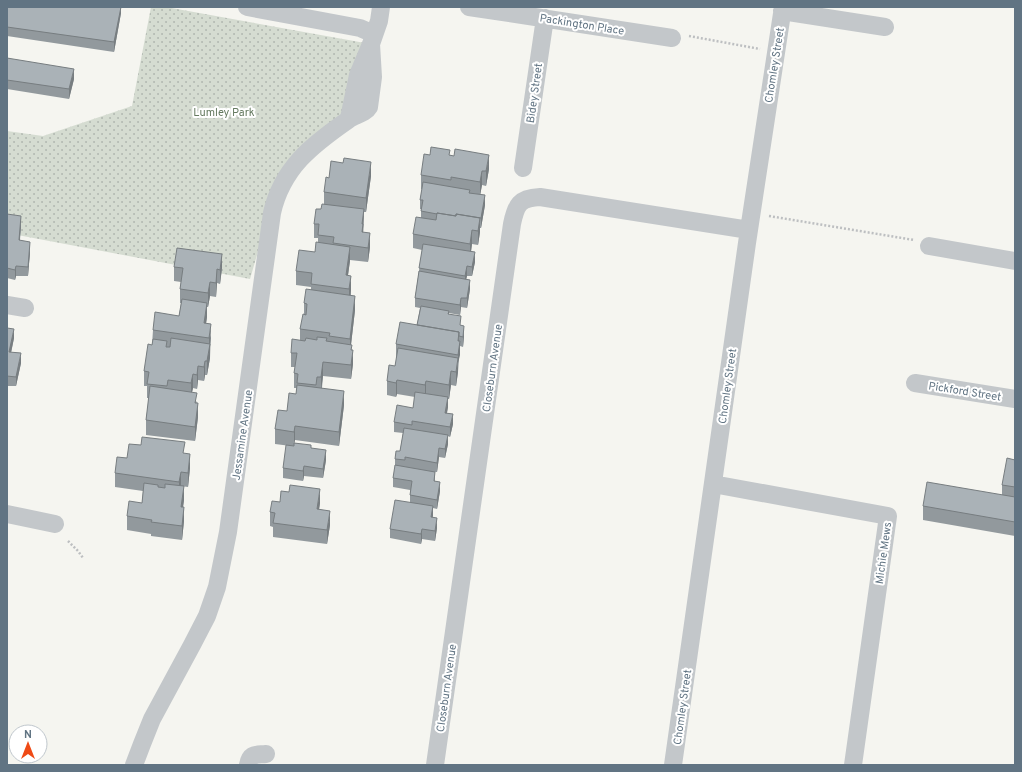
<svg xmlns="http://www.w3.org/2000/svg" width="1022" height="772" font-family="Overpass,sans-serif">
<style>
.park{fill:url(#park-dots)}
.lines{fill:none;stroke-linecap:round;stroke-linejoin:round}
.path{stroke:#bdbfc1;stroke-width:2.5;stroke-dasharray:2 2;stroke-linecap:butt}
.minor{stroke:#c3c7ca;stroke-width:18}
.wall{fill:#92999d}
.shaded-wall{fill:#777d80}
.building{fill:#aab2b7;stroke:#777d80}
.labels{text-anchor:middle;stroke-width:4;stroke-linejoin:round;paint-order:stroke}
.street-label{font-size:11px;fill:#617483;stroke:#fff}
.park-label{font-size:11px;fill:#657a60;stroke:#fff}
</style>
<defs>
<pattern id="park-dots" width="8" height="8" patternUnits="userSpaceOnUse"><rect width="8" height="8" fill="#d5dcd1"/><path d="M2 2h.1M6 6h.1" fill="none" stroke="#b0b7af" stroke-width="1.8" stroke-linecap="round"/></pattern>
</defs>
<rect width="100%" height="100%" fill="#f5f5f0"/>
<!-- park -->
<path class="park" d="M151,7H166L365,43L360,110L309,149L269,214L250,279L7,233V131L43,136L132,106Z"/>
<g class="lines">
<!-- path -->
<path class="path" d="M689,36L760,49
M769,216L914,240
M68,541L78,551L83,558"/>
<!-- minor -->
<path class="minor" d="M247,7L360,28L374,34
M469,7L672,38
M782,11L885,27
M349,118L358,75L371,44L379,21L381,7
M523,168L545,18
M929,246L1015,261
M7,305L25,308
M915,383L1015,399
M713,484L888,516L853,765
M7,514L55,524
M134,765L142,744L152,719L192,645L207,616L217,587L228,532L272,213C282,168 312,145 348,120C354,115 365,114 369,107L373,77L371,44
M248,765C250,753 256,755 266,754
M435,765L512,224C516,205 519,198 540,197L749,230
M673,765L747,243L783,7"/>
</g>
<!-- wall -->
<path class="wall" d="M7,7H121V13L114,52L7,36Z
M7,58L74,79L69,99L7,89Z
M430,155H450L489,169L486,186L482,185L480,195L485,205L481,228H480V232L478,245L472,244L471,252L475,262L472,276H467L466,279L470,289L467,308L461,307L460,315L449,313V315L461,326L464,336L463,347L460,346L458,372L456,386L451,385L449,399H448V407L447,413L453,424L450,437L448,436V444L445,458L439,457L437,472H435V481L440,491L437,509L433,508L432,518L437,528L435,541L422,539L421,544L390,538V529L410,503V490L393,487V478L395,468V459L400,451L403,433L394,432V422L413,408L415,397L397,394L396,397L387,395V381L395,366L397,358H396V344L417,325L420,308L415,307V298L422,250L413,248V234L421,218V209H420V200L422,189H421V175Z
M371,176L366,212H364L363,233L370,247L368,262L350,260L348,275L351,290V295L355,310L351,345L353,364L351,379L323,376L322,388L344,405L339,446L295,440L294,443L311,448L326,460L323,478L304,476L303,481L283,478V468L291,446L275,444V429L287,411L296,394L297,388H294V373L295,367H291V353L300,340V329L304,314V303L311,290V287L296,285V271L315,252L318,242V238H314V224L324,204V192L329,178Z
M7,214L21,225L20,240L30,252L28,276H16L15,280L7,278Z
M174,267L222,268L220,284L217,283L216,297L210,296L208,307H207V317L206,323L211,338L210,346V358L207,375H205L204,381L198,380L197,389L193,388L192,392L197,403L198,417L195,441L146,435V420L149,398H147V386H144V371L152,345L153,330L179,316L181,303H180V289L181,282L174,281Z
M7,328L14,338L11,353L21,363L16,386H7Z
M1015,441V460H1014Z
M185,454L190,468L188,487L181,486L184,500L183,507L184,521L182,540L151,536V534L127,530V516L142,503L143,491L115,487V473L127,458Z
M1015,460V536L923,520V506L1002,495V485Z
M280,502L320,503L319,509L330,525L327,544L273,537V527L270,526V512Z"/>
<!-- shaded-wall -->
<path class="shaded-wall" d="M121,7V13L114,52V42Z
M74,69V79L69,99V89Z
M489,155V169L486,186V171Z
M371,162V176L366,212V198Z
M482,171V185L480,196V182Z
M485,195V205L481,228V218Z
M364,209L363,238L362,247V224Z
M21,216V225L19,249V240Z
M480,218V232L478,245V231Z
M472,230V244L470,258V244Z
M370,233V247L368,262V248Z
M30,242V252L28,276V267Z
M350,247V261L346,289V275Z
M475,252V262L472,276V267Z
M222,254V268L220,284V270Z
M16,266V276L15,280V270Z
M467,266V276L465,285V276Z
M217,269V283L216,297V283Z
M351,276V290L349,303V289Z
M470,280V289L467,308V298Z
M210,282V296L208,307V293Z
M355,296V310L350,353V339Z
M461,298V307L460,315V305Z
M207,303V317L204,337V323Z
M211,324L210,358L207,375V361L209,350V338Z
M464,326V336L463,347V337Z
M14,329V338L9,362V352Z
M459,332V346L460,341V355L458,363V372L456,386V372L458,364V341Z
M353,350V364L351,379V365Z
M21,353V363L16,386V377Z
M205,361V375L204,381V367Z
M323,362V376L321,391V377Z
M198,366V380L197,389V375Z
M451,371V385L449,399V385Z
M193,374V388L191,397V383Z
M397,380V394L396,397V383Z
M426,381V395L425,399V385Z
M344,391V405L339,446V432Z
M448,397V407L445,422V413Z
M198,403V417L195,441V427Z
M453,414V424L450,437V427Z
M295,426V440L294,446V432Z
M448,435V444L445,458V449Z
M439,448V457L437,472V463Z
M326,450V460L323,478V469Z
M190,454V468L188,487V473Z
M304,466V476L303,481V471Z
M181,472V486L179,496V482Z
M440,482V491L437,509V500Z
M184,486V500L181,521V507Z
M320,489V503L317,523V509Z
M433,506V516L431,527V517Z
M184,507V521L182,540V526Z
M330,511V525L327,544V530Z
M437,518V528L435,541V531Z
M422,529V539L421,544V534Z"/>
<!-- building -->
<path class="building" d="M7,7H121L114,42L7,27Z
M7,58L74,69L69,89L7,80Z
M431,147L450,150L449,155L454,156L455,149L489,155L486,171H482L480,182L451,177V180L421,175L424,154L430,155Z
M344,158L371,162L366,198L324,192L326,177L329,178L331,161L343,163Z
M423,182L470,190L469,193L485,195L481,218L456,214V216L437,213V214L421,211L423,200H420Z
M322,204L364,209L362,224H363L362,232L370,233L368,248L333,243L334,237L318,235L319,224H314L316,209H321Z
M437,213L456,216V214L480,218L478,231L472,230L470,244L413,234L416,217L436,220Z
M7,214L21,216L19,240L30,242L28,267L16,266L15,270L7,268Z
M316,242L350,247L346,275L351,276L349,289L311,284L312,273L296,271L299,250L315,252Z
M423,244L475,252L472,267L467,266L465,276L419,268Z
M177,248L222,254L220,270L217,269L216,283L210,282L208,293L180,289L183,268L174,267Z
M419,271L470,280L467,298H461L460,305L415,298Z
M306,289L355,296L350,339L329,336L330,333L300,329L303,314L306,315L307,304L304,303Z
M182,299L207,303L204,323L211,324L209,338L153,330L155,312L179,316Z
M421,306L449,311L448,314L461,316L460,325L464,326L463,337L459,336V332L417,325Z
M400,322L459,332L458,341H460L458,355L396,344Z
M7,328L14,329L9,352L21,353L16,377L7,376Z
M317,337L327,338L326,341L352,345L351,350H353L351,365L323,362L321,377H317L316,385L297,383L298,374L294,373L297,353H291L292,339L305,341L306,338L317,340Z
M171,338L210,344L207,361H205L204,367L198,366L197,375L193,374L191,383L168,380L167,386L147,384L149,372L144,371L148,344L152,345L153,339L167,341L166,347H170Z
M398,348L458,358L456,372L451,371L449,385L426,381L425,385L397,380L396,383L387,381L389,365L395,366Z
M297,385L344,391L339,432L295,426L294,432L275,429L278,410L287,411L289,393L296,394Z
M150,386L197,393L195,403H198L195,427L146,420Z
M415,392L448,397L445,413L453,414L450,427L412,421V425L394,422L397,405L413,408Z
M404,428L448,435L445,449L439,448L437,463L405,457V460L395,459L396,451H400Z
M142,437L185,442L183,453L190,454L188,473L181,472L179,482L115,473L117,457L127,458L129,444L141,445Z
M294,443L311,445V448L326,450L323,469L304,466L303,471L283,468L286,445L294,446Z
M1007,458L1015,460V487L1002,485Z
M395,465L435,472L434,481L440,482L437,500L410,495L412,481L393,478Z
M927,482L1015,497V522L923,506Z
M144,483L158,485V487L165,488V484L184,486L181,507H184L182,526L151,522L152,520L127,516L129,501L142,503Z
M290,485L320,489L317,509L330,511L327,530L273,523L275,513L270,512L272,501L280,502L281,491L289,492Z
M395,500L433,506L431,517L437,518L435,531L422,529L421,534L390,529Z"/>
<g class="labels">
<!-- street labels -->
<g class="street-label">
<text transform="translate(582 24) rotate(9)" y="4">Packington Place</text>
<text transform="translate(774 65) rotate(-81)" y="4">Chomley Street</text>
<text transform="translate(534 93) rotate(-82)" y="4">Bidey Street</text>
<text transform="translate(492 368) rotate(-82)" y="4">Closeburn Avenue</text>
<text transform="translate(727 386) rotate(-82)" y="4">Chomley Street</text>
<text transform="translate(965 391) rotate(9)" y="4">Pickford Street</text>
<text transform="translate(242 435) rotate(-82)" y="4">Jessamine Avenue</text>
<text transform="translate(883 553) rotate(-82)" y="4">Michie Mews</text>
<text transform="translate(446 688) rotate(-82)" y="4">Closeburn Avenue</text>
<text transform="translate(682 707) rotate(-82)" y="4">Chomley Street</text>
</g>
<!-- park labels -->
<g class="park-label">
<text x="224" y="116">Lumley Park</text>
</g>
</g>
<!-- border -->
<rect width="1022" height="772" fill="none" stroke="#617483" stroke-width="16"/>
<!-- north arrow -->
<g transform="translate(28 744)"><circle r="19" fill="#ffffff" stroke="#c0c7cd"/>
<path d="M0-3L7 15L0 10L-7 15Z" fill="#ef4a16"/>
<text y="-6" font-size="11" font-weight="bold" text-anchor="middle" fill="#617483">N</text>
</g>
</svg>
